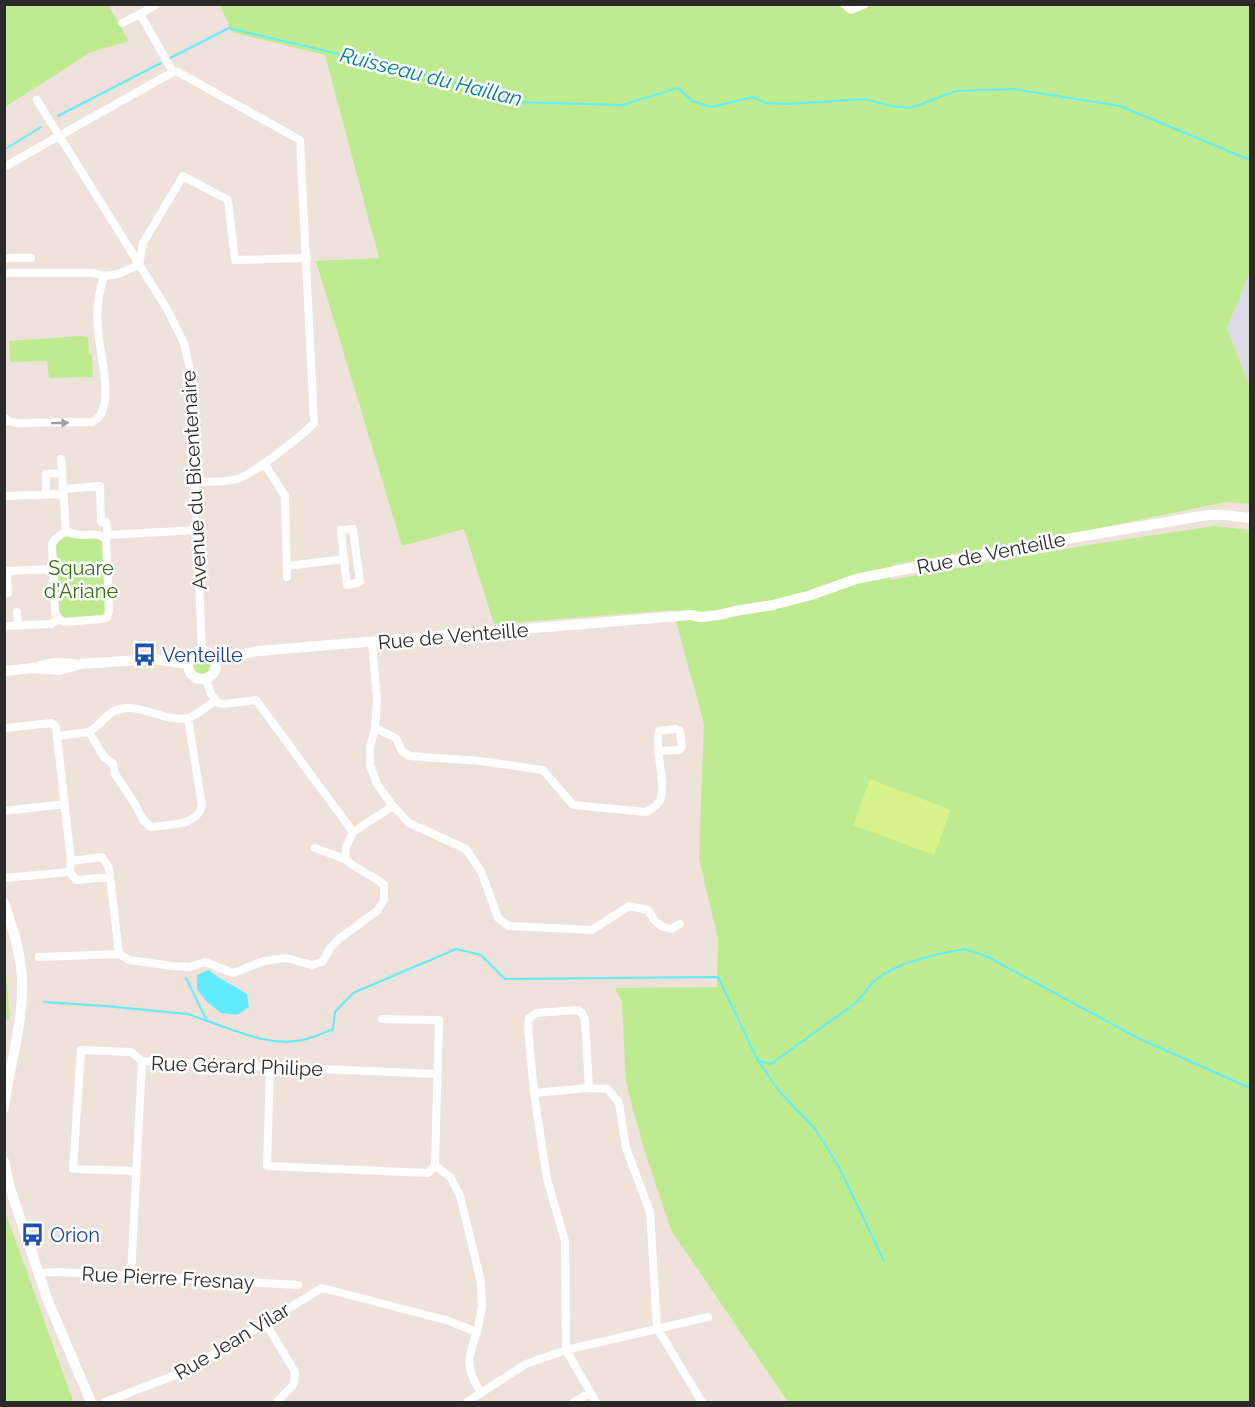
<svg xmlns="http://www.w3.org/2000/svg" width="1255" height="1407" font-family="Raleway,sans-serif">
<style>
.industrial{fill:#dcdbe5}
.green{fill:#beeb90}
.pitch{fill:#d8f38a}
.water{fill:#60ecfc}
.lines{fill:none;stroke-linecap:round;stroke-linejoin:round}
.stream{stroke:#60ecfc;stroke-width:2}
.street{stroke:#fff;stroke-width:8}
.secondary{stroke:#fff;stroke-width:10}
.oneway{fill:#9f9f9f}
.labels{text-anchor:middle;stroke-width:5;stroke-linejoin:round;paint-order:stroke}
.street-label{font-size:20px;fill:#2a2a2a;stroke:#fff}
.park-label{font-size:20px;fill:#346f12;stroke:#fff}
.transit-label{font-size:20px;fill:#164399;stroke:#fff;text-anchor:start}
.water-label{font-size:21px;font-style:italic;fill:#027d98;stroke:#fff}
</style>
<rect width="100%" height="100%" fill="#eee2da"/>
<!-- industrial -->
<path class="industrial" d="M1250,272V389L1227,328Z"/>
<!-- green -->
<path class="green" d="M5,5H108L129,41L91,52L5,107Z
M220,5H1250V272L1227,328L1250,389V504L1226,502L1080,532L892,565L890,580L1082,546L1214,526L1250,530V1402H788L671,1230L642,1143L626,1082L622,1002L615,988L717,987L718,938L699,859L704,724L673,610L494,624L464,529L402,546L316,261L379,258L325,55L232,32Z
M81,336L88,337L89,355L92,354L93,377L49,378L47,361L10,362L9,341Z
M63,537L96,538L102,542L106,608L104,615L100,617L65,619L59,611L56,546Z
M193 665a9 9 0 1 1 18 0a9 9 0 1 1-18 0Z
M4,950L10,1019L5,1020H4Z
M5,1211L73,1401L5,1402Z"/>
<!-- pitch -->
<path class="pitch" d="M870,779L951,810L934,855L853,825Z"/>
<!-- water -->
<path class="water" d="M209,970C221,981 234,985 247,994L249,1007L237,1015L221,1013L206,1001L197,989V975Z"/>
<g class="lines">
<!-- stream -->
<path class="stream" d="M170,58L229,28L435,77L512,102L622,105L678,88L692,101L712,107L753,97L766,103L788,104L864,99L891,106L911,108L956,91L1013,89L1120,106L1250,160
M58,116L161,63
M4,150L41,127
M186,978L207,1021C237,1031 270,1047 302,1040C313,1038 323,1033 333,1029L335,1012L353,993L456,949L481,955L505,979L718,977L758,1061L771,1064L857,1002L874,981L885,973L904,964L938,954L964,949L986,956L1138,1038L1250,1088
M44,1002L105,1006L188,1014L207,1021
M4,1023H5
M758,1061L779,1091L815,1129L839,1167L884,1261"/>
<!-- street -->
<path class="street" d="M157,4L140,14L173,72
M844,4L851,10L865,4
M122,23L140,14
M37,100L167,309L184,343L190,370L202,651
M4,167L173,72H178L300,140L314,423C303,435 252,475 237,479C225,483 208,481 195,482
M4,258H31
M4,273H93C111,279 122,273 139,265L143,243L183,176L228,200L235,260L307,258
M4,417L8,421L18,423L92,422C116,412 101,359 99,338C96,317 97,296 104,277
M61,459L66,531
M264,463L285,496L287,577
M63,489L100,486L101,522H106L108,535
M46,495V474L62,473
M4,496L63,494
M66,531C71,533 76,535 82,535C92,535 100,532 106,540L109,611L107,617L102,619L64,622L59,619L55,613L52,544L55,539Z
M105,537L108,535L197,530
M287,566L344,559L347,585L360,582L353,529L341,530L344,559
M8,593L7,571L53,569
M17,612L18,625
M4,626L51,624L59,619
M372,642L377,699L375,728L370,747V765L377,784L393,806L409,823L466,849L481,871L498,918L508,926L592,930L629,906L648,910L655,921L661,926L671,929L680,924
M188,718L202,806C196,827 170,824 151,827L143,820L135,804L115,774L113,764L104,757L89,732C99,726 105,716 114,711C136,700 164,723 188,718C196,716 207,706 215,701
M4,728L52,723L56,727L71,861
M375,728L396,738L402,751L409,756L480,761L543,770L573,805L646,812C651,809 658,806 660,800C667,785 654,749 659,731L676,729L680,731L682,747L679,750L659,751
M58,736L89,732
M4,811L65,804
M353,832L393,806
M315,848L345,859
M70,872L71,861L102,857L109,868L119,954
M4,878L70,872L76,880L110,877
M39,957L119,954L129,960L172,966L190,967L205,962L233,973L264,961L286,958L312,965L322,962L331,947L340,938L377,911L384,900V885C372,874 356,870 345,859L346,847L353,832L256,700L224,704L218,703L211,694L206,679
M382,1019L439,1020L435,1165
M270,1067L267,1166L428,1173L435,1165
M534,1093L589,1088
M435,1165L451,1178L460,1196L481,1282L482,1307L477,1332
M136,1171L73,1169L81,1050L131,1052L142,1061
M38,1273L58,1272L298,1285
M131,1276L142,1061L437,1074
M265,1322L295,1372L294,1384L277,1402
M105,1402L186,1371L322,1288L446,1320L477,1332C467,1360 465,1367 481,1393
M467,1402L526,1364L566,1350L708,1317
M574,1402L590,1393
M596,1402L566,1350L565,1241L547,1179L534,1093L528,1027L529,1018L536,1013L578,1010L582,1013L585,1020L589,1088L608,1089L619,1103L626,1148L650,1212L657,1328L702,1402"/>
<!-- secondary -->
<path class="secondary" d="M188 665a14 14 0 1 1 28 0a14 14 0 1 1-28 0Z
M215,660L258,651L691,615L701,617L719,615L735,611L773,605L811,595L856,579L896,571L1078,537L1208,515H1225L1250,518
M40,666L54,663L74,664
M4,671L33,668L60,670L81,664L155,659L187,664
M4,903C13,929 22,956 22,984C23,1025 9,1067 4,1108
M4,1161L10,1188L48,1301L91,1402"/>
</g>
<!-- one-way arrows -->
<defs><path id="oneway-solid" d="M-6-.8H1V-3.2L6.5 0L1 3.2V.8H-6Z" transform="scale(1.5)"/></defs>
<use class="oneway" href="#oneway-solid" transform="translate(60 423) rotate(-1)"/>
<!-- icons -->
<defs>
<symbol id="bus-bare" viewBox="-9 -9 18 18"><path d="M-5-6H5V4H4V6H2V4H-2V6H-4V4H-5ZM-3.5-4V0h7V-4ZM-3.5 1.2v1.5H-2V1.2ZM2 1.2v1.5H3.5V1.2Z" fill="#1a4fb4" stroke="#fff" stroke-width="2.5" paint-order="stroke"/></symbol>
</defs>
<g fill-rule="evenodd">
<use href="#bus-bare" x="128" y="638" width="33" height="33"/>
<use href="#bus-bare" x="16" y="1218" width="33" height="33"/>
</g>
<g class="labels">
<!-- street labels -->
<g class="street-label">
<text transform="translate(194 480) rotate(-93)" y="7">Avenue du Bicentenaire</text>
<text transform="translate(991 553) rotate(-11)" y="7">Rue de Venteille</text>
<text transform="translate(453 636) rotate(-5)" y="7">Rue de Venteille</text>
<text transform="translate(237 1066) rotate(2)" y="7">Rue Gérard Philipe</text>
<text transform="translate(168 1278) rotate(3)" y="7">Rue Pierre Fresnay</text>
<text transform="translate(232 1341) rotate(-31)" y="7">Rue Jean Vilar</text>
</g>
<!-- park labels -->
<g class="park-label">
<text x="81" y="575">Square<tspan x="81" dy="23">d'Ariane</tspan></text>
</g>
<!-- transit labels -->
<g class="transit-label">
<text x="162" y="662">Venteille</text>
<text x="50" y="1242">Orion</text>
</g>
<!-- water labels -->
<g class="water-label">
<text transform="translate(431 77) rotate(14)" y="7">Ruisseau du Haillan</text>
</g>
</g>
<!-- border -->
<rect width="1255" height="1407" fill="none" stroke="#2a2a2a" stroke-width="12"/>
</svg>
